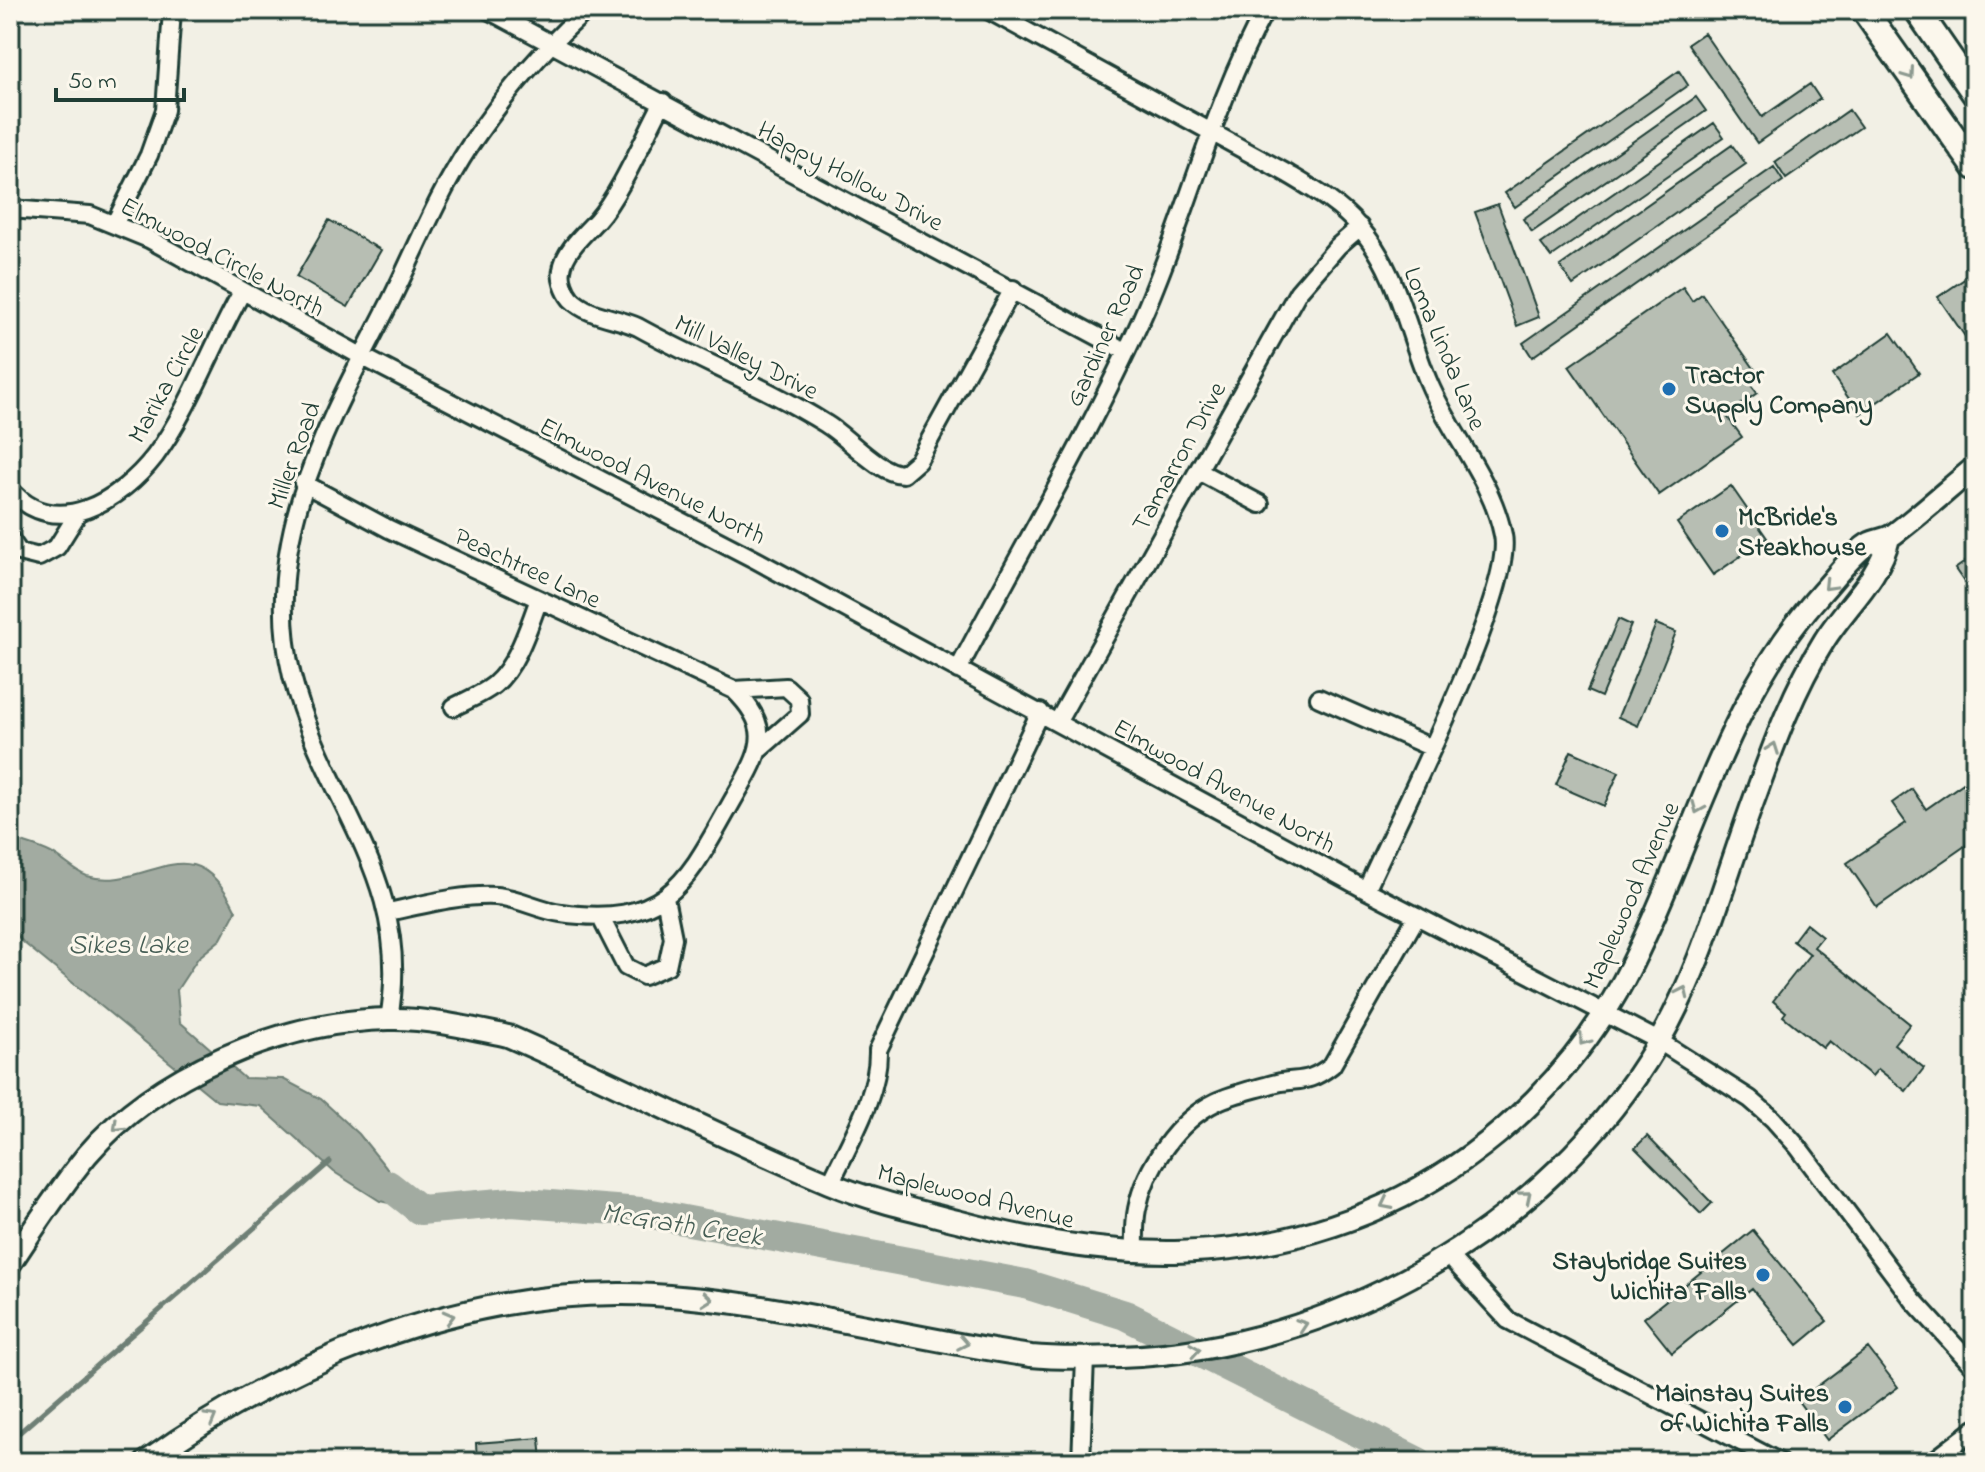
<svg xmlns="http://www.w3.org/2000/svg" width="1985" height="1472" font-family="'Indie Flower',sans-serif">
<style>
.water{fill:#a2aba1;stroke:#6e7f75;stroke-width:2}
.lines{fill:none;stroke-linecap:round;stroke-linejoin:round}
.stream{stroke:#6e7f75;stroke-width:5}
.river{stroke:#a2aba1;stroke-width:30}
.building{fill:#b7beb3;stroke:#1f3d34;stroke-width:2}
.minor-casing{stroke:#1f3d34;stroke-width:22}
.tertiary-casing{stroke:#1f3d34;stroke-width:26}
.primary-casing{stroke:#1f3d34;stroke-width:30}
.minor{stroke:#fbf7ec;stroke-width:16}
.tertiary{stroke:#fbf7ec;stroke-width:20}
.primary{stroke:#fbf7ec;stroke-width:24}
.oneway{stroke:#8d9a90}
.poi-dot{fill:#1f6fb2;stroke:#fbf7ec;stroke-width:3}
.labels{text-anchor:middle;stroke-width:6;stroke-linejoin:round;paint-order:stroke}
.street-label{font-size:26px;fill:#1f3d34;stroke:#fbf7ec}
.poi-label{font-size:26px;font-weight:bold;fill:#1f3d34;stroke:#fbf7ec;text-anchor:start}
.water-label{font-size:28px;font-style:italic;fill:#465e55;stroke:#fbf7ec}
</style>
<rect width="100%" height="100%" fill="#f2f0e5"/>
<filter id="ink" filterUnits="userSpaceOnUse"><feTurbulence type="fractalNoise" baseFrequency=".0125" numOctaves="2"/><feDisplacementMap in="SourceGraphic" scale="16" xChannelSelector="R" yChannelSelector="G"/><feConvolveMatrix kernelMatrix="1 2 1 2 8 2 1 2 1" color-interpolation-filters="sRGB"/></filter>
<g filter="url(#ink)">
<!-- water -->
<path class="water" d="M10,838C23,843 38,846 51,853C63,859 75,872 87,876C147,894 192,818 236,911L221,939L198,958L177,990L180,1022L244,1078L283,1079L321,1099L359,1134L420,1210L380,1201L334,1172L260,1106L217,1101L24,943L10,928Z"/>
<g class="lines">
<!-- stream -->
<path class="stream" d="M20,1432L330,1162"/>
<!-- river -->
<path class="river" d="M388,1185L420,1210L512,1202L641,1212L1025,1284L1125,1315L1418,1462"/>
</g>
<!-- building -->
<path class="building" d="M1704,33L1762,117L1810,84L1820,99L1757,143L1688,44Z
M1679,71L1688,85L1515,207L1505,193Z
M1696,97L1706,111L1532,232L1523,219Z
M1849,110L1861,127L1786,179L1775,162Z
M1714,123L1724,137L1551,257L1541,244Z
M1732,145L1746,164L1573,285L1560,266Z
M1774,167L1783,181L1532,357L1523,343Z
M1498,204L1539,317L1517,326L1475,212Z
M329,220L381,250L348,307L296,277Z
M1975,272V351L1938,297Z
M1683,287L1692,301L1702,294L1760,377L1750,384L1757,393L1726,415L1742,437L1659,495L1569,366Z
M1891,333L1919,373L1860,414L1832,375Z
M1731,486L1767,538L1713,575L1677,523Z
M1975,555V598L1955,569Z
M1618,619L1631,625L1601,697L1587,691Z
M1656,624L1676,632L1638,726L1618,717Z
M1571,751L1619,772L1604,806L1556,785Z
M1975,775V839L1877,907L1847,863L1906,823L1892,803L1912,789L1926,809Z
M1806,924L1822,937L1814,947L1910,1024L1894,1044L1924,1068L1906,1091L1878,1069L1872,1076L1829,1041L1823,1048L1783,1016L1786,1012L1773,1001L1810,954L1793,941Z
M1647,1136L1712,1203L1701,1214L1635,1148Z
M1753,1230L1827,1321L1798,1345L1752,1289L1672,1353L1644,1318Z
M1868,1348L1898,1387L1827,1440L1798,1401Z
M540,1438L542,1462H477L476,1443Z"/>
<g class="lines">
<defs>
<path id="minor" d="M488,10L1125,351
M988,10L1288,174C1313,189 1341,205 1360,228C1398,271 1407,332 1429,383C1451,435 1492,480 1503,535C1515,591 1395,825 1366,890
M663,102C645,135 621,193 597,220C585,233 564,251 562,270C560,279 565,292 571,299C589,317 616,317 638,327C699,361 767,387 826,424C848,437 878,474 903,474L918,461L1013,289
M10,209L90,215L149,239L361,356L756,560L1366,890L1659,1041L1750,1099L1773,1119L1798,1147L1913,1300L1975,1368
M115,223L149,155L165,110L172,10
M1198,471L1260,504
M303,483L389,529L734,690C770,725 764,746 741,786C690,873 676,929 561,913C539,910 519,898 496,896C460,894 422,905 388,912
M10,489C55,542 121,500 155,456C189,410 213,343 242,292
M10,539L19,552L39,557L57,547L77,515
M958,670C1019,553 1087,439 1141,320C1187,218 1211,109 1265,10
M734,690L786,687L799,699L800,714L760,749
M1319,698L1430,747
M454,707C467,700 483,694 494,685C517,666 529,626 539,599
M1058,721L1298,292L1338,246L1360,227
M601,918L626,967L644,976L667,966L673,938L665,898
M389,1019C414,878 324,804 292,676C259,540 330,420 389,304C415,252 437,196 469,147C502,98 542,49 587,10
M830,1184C849,1142 879,1096 878,1050L1040,712
M1135,1253C1135,1239 1134,1223 1137,1209C1145,1168 1177,1121 1216,1102C1232,1094 1252,1090 1269,1085C1298,1076 1304,1087 1332,1065L1417,916
M1448,1255L1508,1320L1779,1462
M1081,1462L1085,1358
M1932,1462L1975,1429"/>
<path id="tertiary" d="M10,1264C34,1228 59,1189 87,1155C156,1074 282,1021 389,1019C429,1018 470,1028 508,1036C616,1083 721,1138 829,1183C870,1200 914,1210 957,1221C1111,1262 1255,1270 1402,1197C1500,1147 1583,1064 1632,964C1694,840 1727,697 1822,592C1835,578 1852,554 1868,544C1877,539 1886,540 1894,534C1922,513 1948,489 1975,467
M146,1462C284,1363 450,1293 623,1294C763,1296 894,1337 1031,1356C1060,1359 1091,1358 1120,1357C1334,1350 1549,1228 1658,1043C1703,966 1725,877 1756,794C1775,741 1794,689 1824,641C1845,607 1880,578 1889,538"/>
<path id="primary" d="M1864,10L1975,167
M1917,10L1975,94"/>
</defs>
<!-- minor casing -->
<use href="#minor" class="minor-casing"/>
<!-- tertiary casing -->
<use href="#tertiary" class="tertiary-casing"/>
<!-- primary casing -->
<use href="#primary" class="primary-casing"/>
<!-- minor -->
<use href="#minor" class="minor"/>
<!-- tertiary -->
<use href="#tertiary" class="tertiary"/>
<!-- primary -->
<use href="#primary" class="primary"/>
</g>
<!-- one-way arrows -->
<defs><path id="oneway-chevron" d="M-2-3.5L2.5 0L-2 3.5" fill="none" stroke-width="1.6" stroke-linecap="round" stroke-linejoin="round" transform="scale(2)"/></defs>
<g class="oneway">
<use href="#oneway-chevron" transform="translate(1909 74) rotate(55)"/>
<use href="#oneway-chevron" transform="translate(1829 585) rotate(134)"/>
<use href="#oneway-chevron" transform="translate(1773 748) rotate(-70)"/>
<use href="#oneway-chevron" transform="translate(1698 808) rotate(113)"/>
<use href="#oneway-chevron" transform="translate(1683 992) rotate(-65)"/>
<use href="#oneway-chevron" transform="translate(1584 1040) rotate(127)"/>
<use href="#oneway-chevron" transform="translate(118 1126) rotate(136)"/>
<use href="#oneway-chevron" transform="translate(1526 1196) rotate(-40)"/>
<use href="#oneway-chevron" transform="translate(1386 1204) rotate(153)"/>
<use href="#oneway-chevron" transform="translate(707 1299) rotate(6)"/>
<use href="#oneway-chevron" transform="translate(449 1317) rotate(-15)"/>
<use href="#oneway-chevron" transform="translate(1302 1325) rotate(-19)"/>
<use href="#oneway-chevron" transform="translate(963 1343) rotate(11)"/>
<use href="#oneway-chevron" transform="translate(1195 1350) rotate(-9)"/>
<use href="#oneway-chevron" transform="translate(211 1418) rotate(-30)"/>
</g>
</g>
<!-- markers -->
<g class="poi-dot">
<circle cx="1669" cy="389" r="8"/>
<circle cx="1722" cy="531" r="8"/>
<circle cx="1763" cy="1275" r="8"/>
<circle cx="1845" cy="1407" r="8"/>
</g>
<g class="labels">
<!-- street labels -->
<g class="street-label">
<text transform="translate(851 175) rotate(28)" y="9">Happy Hollow Drive</text>
<text transform="translate(223 256) rotate(28)" y="9">Elmwood Circle North</text>
<text transform="translate(1104 335) rotate(-65)" y="9">Gardiner Road</text>
<text transform="translate(1446 348) rotate(67)" y="9">Loma Linda Lane</text>
<text transform="translate(747 356) rotate(27)" y="9">Mill Valley Drive</text>
<text transform="translate(165 384) rotate(-61)" y="9">Marika Circle</text>
<text transform="translate(293 455) rotate(-70)" y="9">Miller Road</text>
<text transform="translate(1178 456) rotate(-61)" y="9">Tamarron Drive</text>
<text transform="translate(653 480) rotate(27)" y="9">Elmwood Avenue North</text>
<text transform="translate(528 567) rotate(25)" y="9">Peachtree Lane</text>
<text transform="translate(1225 785) rotate(29)" y="9">Elmwood Avenue North</text>
<text transform="translate(1630 895) rotate(-66)" y="9">Maplewood Avenue</text>
<text transform="translate(976 1195) rotate(14)" y="9">Maplewood Avenue</text>
</g>
<!-- poi labels -->
<g class="poi-label">
<text x="1685" y="383">Tractor<tspan x="1685" dy="30">Supply Company</tspan></text>
<text x="1738" y="525">McBride's<tspan x="1738" dy="30">Steakhouse</tspan></text>
<text x="1747" y="1269" text-anchor="end">Staybridge Suites<tspan x="1747" dy="30">Wichita Falls</tspan></text>
<text x="1829" y="1401" text-anchor="end">Mainstay Suites<tspan x="1829" dy="30">of Wichita Falls</tspan></text>
</g>
<!-- water labels -->
<g class="water-label">
<text x="128" y="953">Sikes Lake</text>
<text transform="translate(682 1223) rotate(9)" y="10">McGrath Creek</text>
</g>
</g>
<!-- margin -->
<rect width="1985" height="1472" fill="none" stroke="#fbf7ec" stroke-width="40"/>
<rect x="20" y="20" width="1945" height="1432" fill="none" stroke="#1f3d34" stroke-width="3" filter="url(#ink)"/>
<!-- scale -->
<path d="M56 88v12h128v-12" fill="none" stroke="#1f3d34" stroke-width="4"/>
<text x="68" y="88" font-size="24" fill="#1f3d34" stroke="#fbf7ec" stroke-width="6" paint-order="stroke">50 m</text>
</svg>
